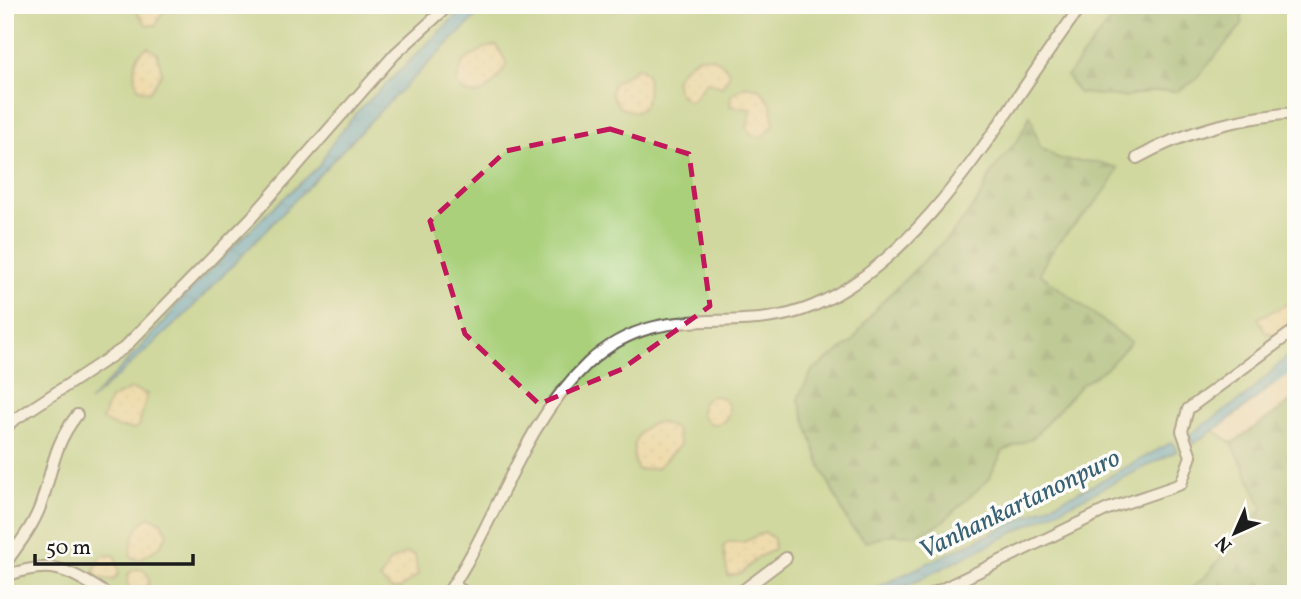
<svg xmlns="http://www.w3.org/2000/svg" width="1301" height="599" font-family="Vollkorn,serif">
<style>
.grass{fill:#aad07b;stroke:#63764c;stroke-width:2}
.forest{fill:url(#forest-firs);stroke:#526744;stroke-width:2}
.sand{fill:url(#sand-dots);stroke:#857b5d;stroke-width:2}
.water{fill:url(#water-ripples);stroke:#376175;stroke-width:2}
.lines{fill:none;stroke-linecap:round;stroke-linejoin:round}
.stream{stroke:#52a6ce;stroke-width:6}
.lane-casing{stroke:#666054;stroke-width:14}
.lane{stroke:#fff;stroke-width:10}
.marked{fill:none;stroke:#c2185b;stroke-width:5;stroke-dasharray:14 9;stroke-linejoin:round}
.labels{text-anchor:middle;stroke-width:7;stroke-linejoin:round;paint-order:stroke}
.water-label{font-size:26px;font-style:italic;fill:#376175;stroke:#fdfcf7}
</style>
<defs>
<pattern id="forest-firs" width="22" height="20" patternUnits="userSpaceOnUse" patternTransform="scale(1.75)"><rect width="22" height="20" fill="#87b26b"/><path d="M5 1l3.5 6h-7zM16 11l3.5 6h-7z" fill="#6e9057"/></pattern>
<pattern id="sand-dots" width="8" height="8" patternUnits="userSpaceOnUse" patternTransform="scale(1.75)"><rect width="8" height="8" fill="#eeda9e"/><path d="M2 2h.1M6 6h.1" fill="none" stroke="#ccba88" stroke-width="1.8" stroke-linecap="round"/></pattern>
<pattern id="water-ripples" width="26" height="14" patternUnits="userSpaceOnUse" patternTransform="scale(1.75)"><rect width="26" height="14" fill="#52a6ce"/><path d="M2 4q2-2 4 0t4 0M15 11q2-2 4 0t4 0" fill="none" stroke="#4386a6"/></pattern>
</defs>
<rect width="100%" height="100%" fill="#fdfcf7"/>
<filter id="ink" filterUnits="userSpaceOnUse"><feTurbulence type="fractalNoise" baseFrequency=".0143" numOctaves="2"/><feDisplacementMap in="SourceGraphic" scale="14" xChannelSelector="R" yChannelSelector="G"/><feConvolveMatrix kernelMatrix="1 2 1 2 8 2 1 2 1" color-interpolation-filters="sRGB"/></filter>
<filter id="wash" filterUnits="userSpaceOnUse"><feTurbulence type="fractalNoise" baseFrequency=".00686" numOctaves="4" result="noise"/><feDisplacementMap in="SourceGraphic" scale="28" xChannelSelector="R" yChannelSelector="G"/><feGaussianBlur stdDeviation="1.57" result="paint"/><feColorMatrix in="noise" values="0 0 0 0 0 0 0 0 0 0 0 0 0 0 0 0 0 1.4 0 .05"/><feComposite in="paint" operator="in"/></filter>
<g filter="url(#wash)">
<rect width="100%" height="100%" fill="#eedebc"/>
<!-- grass -->
<path class="grass" d="M5,5H1296V348L1247,395L1206,425L1232,443L1263,508L1205,577L1185,594H5Z"/>
<!-- forest -->
<path class="forest" d="M1122,5H1238L1242,7V25L1193,82L1177,91H1151L1125,97L1078,93L1067,76Z
M1030,115L1040,147L1061,160L1098,162L1118,168C1102,210 1054,232 1040,274L1131,342L1108,367L1081,385L1033,438L1003,451L988,480L940,524L917,535H889L866,542L850,526L821,467L798,398L812,371L852,342L876,308L955,230L979,199L992,172L1019,138Z
M1296,398V594H1185L1205,577L1263,508L1232,443Z"/>
<!-- sand -->
<path class="sand" d="M138,5H166V6L156,25H147L138,14Z
M497,45L507,64C497,82 476,110 456,83L463,62L485,48Z
M148,47L157,53L162,73L149,92L139,89C132,74 132,55 148,47Z
M698,57C712,55 724,61 730,74L722,87L706,82L693,100L687,101L678,92L675,80L683,68Z
M638,67L647,74C648,88 650,106 636,112L620,108L611,94L613,84Z
M745,86L760,89L771,104L774,125L762,137L752,135L747,128L751,109L730,106L731,95Z
M1296,296V327L1279,336L1265,332L1258,318L1284,306Z
M131,389L147,394L139,426L134,429L115,427L102,420L110,399Z
M701 410a14 14 0 1 1 28 0a14 14 0 1 1-28 0Z
M659,422L676,429L680,445L657,468L638,470C628,450 636,426 659,422Z
M149,517L161,521L168,533L160,546L139,560L130,556C132,540 134,525 149,517Z
M765,532L774,539V550L758,557L742,573L728,576L723,547L728,542H744Z
M406,553L415,555L418,575L399,589H391L380,579L390,561Z
M115,555L119,573L114,580L99,578L94,571L102,556Z
M127 580a11 11 0 1 1 22 0a11 11 0 1 1-22 0Z"/>
<!-- water -->
<path class="water" d="M467,5H488L380,111L186,314L89,402L165,321L179,302L264,216L319,166L330,146L357,112Z
M1296,348V363C1264,394 1231,420 1193,444L1189,435L1247,395Z
M1172,442L1177,451L891,594H863L1097,483Z"/>
<g class="lines">
<!-- stream -->
<path class="stream" d="M1276,380L1296,367"/>
</g>
</g>
<g filter="url(#ink)">
<g class="lines">
<defs>
<path id="lane" d="M1295,5L1296,6
M1137,158C1184,131 1242,117 1296,113
M5,430L11,422L124,348L252,217L395,54L449,5
M5,564C18,545 32,528 40,507C53,471 52,447 77,415
M5,576C53,559 66,569 107,594
M453,585L468,594
M447,594C499,519 519,429 587,364C660,295 735,339 813,306C930,256 1008,102 1082,5
M738,594L786,558
M932,594L1108,509L1181,484L1191,456L1182,431L1188,409L1296,329"/>
</defs>
<!-- lane casing -->
<use href="#lane" class="lane-casing"/>
<!-- lane -->
<use href="#lane" class="lane"/>
</g>
</g>
<!-- marked area -->
<path d="M0 0H1301V599H0ZM610,129L689,154L710,306L622,369L539,404L465,334L430,221L506,151Z" fill="#eedebc" fill-opacity=".55" fill-rule="evenodd"/>
<path class="marked" d="M610,129L689,154L710,306L622,369L539,404L465,334L430,221L506,151Z"/>
<g class="labels">
<!-- water labels -->
<g class="water-label">
<text transform="translate(1019 503) rotate(-26)" y="9">Vanhankartanonpuro</text>
</g>
</g>
<!-- margin -->
<rect width="1301" height="599" fill="none" stroke="#fdfcf7" stroke-width="28"/>
<!-- north arrow -->
<g transform="translate(1235 533) rotate(225)" stroke="#fdfcf7" stroke-width="5" paint-order="stroke">
<path d="M0-5L12 26L0 18L-12 26Z" fill="#1c1c1c"/>
<text y="-10" font-size="19" font-weight="bold" text-anchor="middle" fill="#1c1c1c">N</text>
</g>
<!-- scale -->
<path d="M35 554v10h158v-10" fill="none" stroke="#1c1c1c" stroke-width="3.5"/>
<text x="46" y="554" font-size="21" fill="#1c1c1c" stroke="#fdfcf7" stroke-width="5" paint-order="stroke">50 m</text>
</svg>
